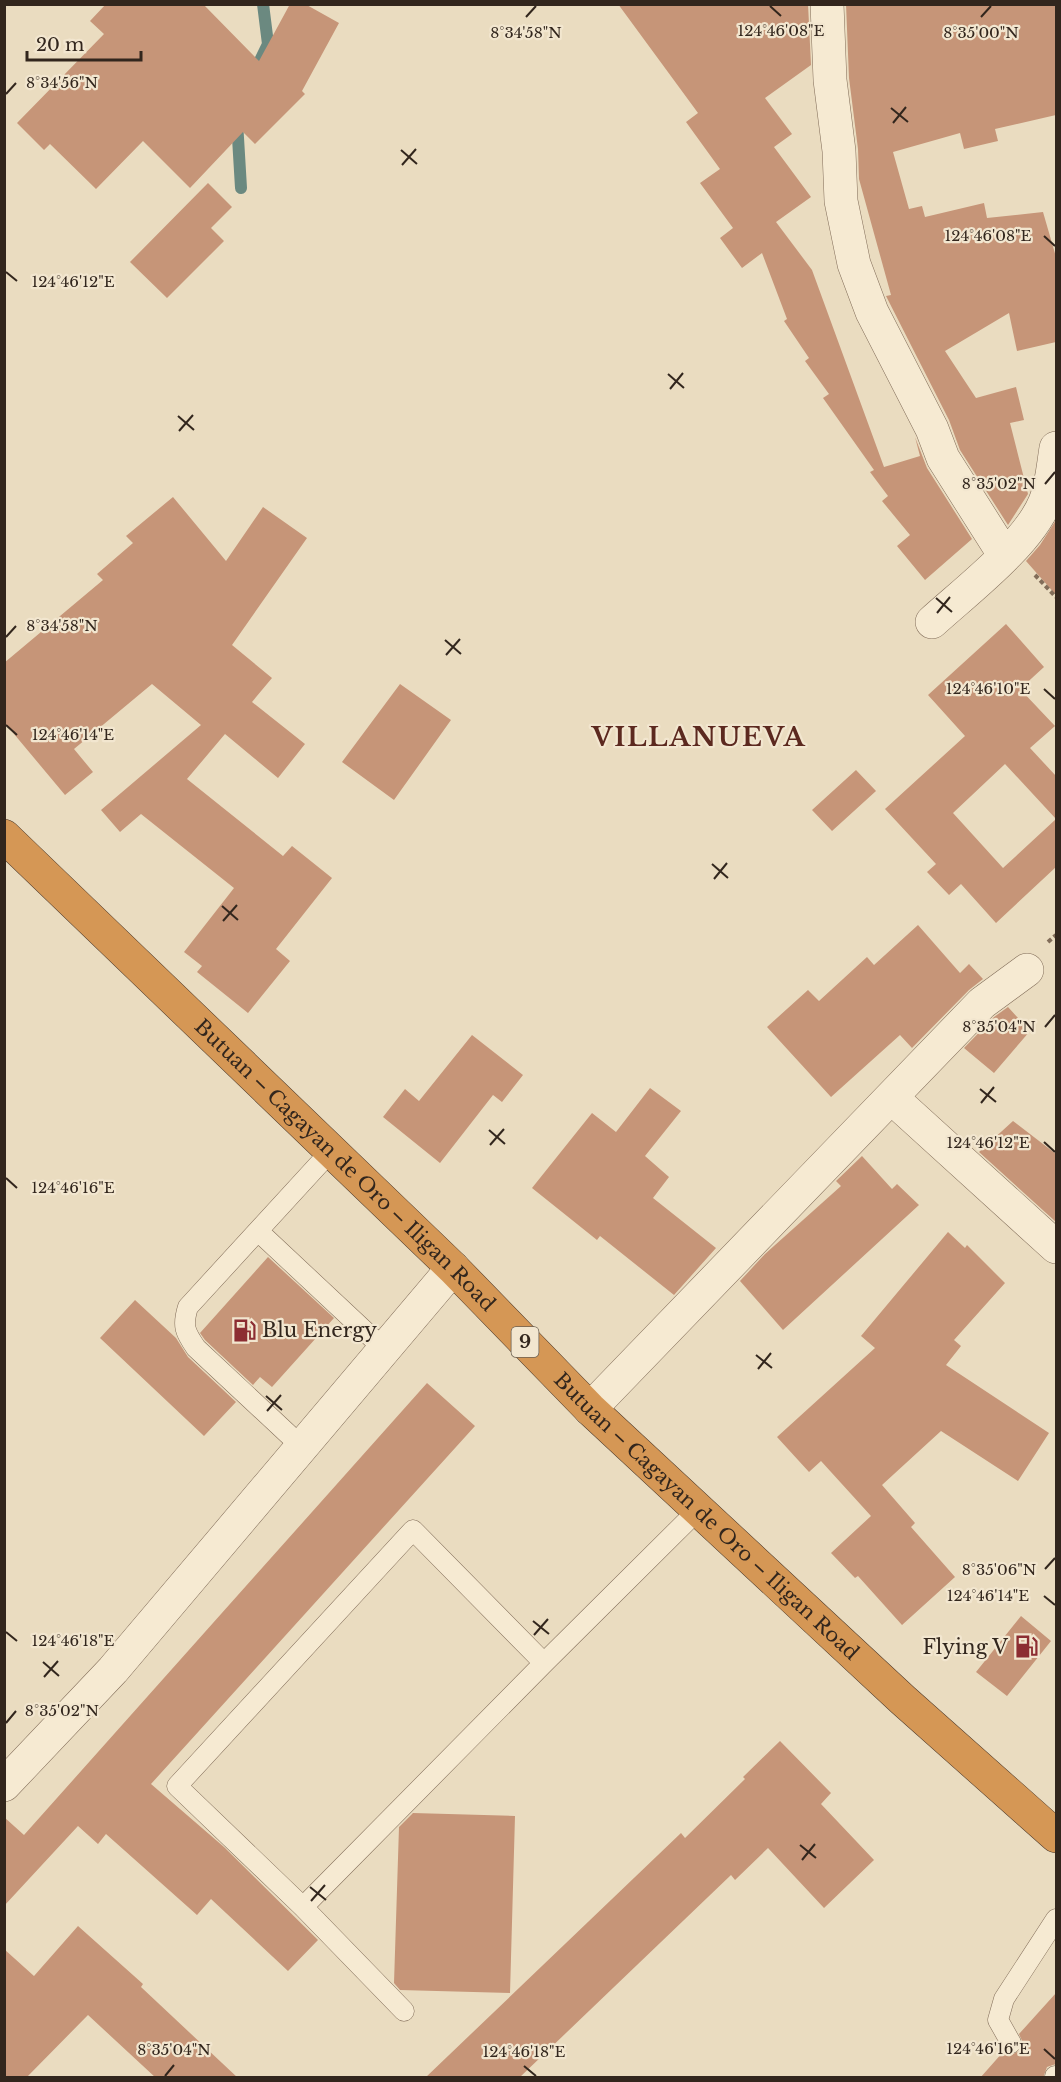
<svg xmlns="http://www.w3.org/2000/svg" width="1061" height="2082" font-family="'Libre Baskerville',serif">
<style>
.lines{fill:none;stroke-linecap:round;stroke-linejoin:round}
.stream{stroke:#6b8980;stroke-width:12}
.building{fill:#c69578}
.lane-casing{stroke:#826d59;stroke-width:21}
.street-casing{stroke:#826d59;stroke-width:34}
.highway-casing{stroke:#4f3c2d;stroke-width:34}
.path{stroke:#826d59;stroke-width:4;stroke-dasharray:4.5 3;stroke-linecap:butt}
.lane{stroke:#f6ead2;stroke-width:20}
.street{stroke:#f6ead2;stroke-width:33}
.highway{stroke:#d59755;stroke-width:33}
.ticks{fill:none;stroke:#32261d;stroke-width:2}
.labels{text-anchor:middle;stroke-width:4.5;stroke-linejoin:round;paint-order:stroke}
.shield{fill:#f2e6cf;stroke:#6c6052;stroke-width:1.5}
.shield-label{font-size:18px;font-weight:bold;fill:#32261d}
.street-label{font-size:20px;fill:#32261d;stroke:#f2e6cf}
.poi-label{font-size:20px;fill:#32261d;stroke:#f2e6cf;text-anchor:start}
.district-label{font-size:26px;font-weight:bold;letter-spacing:1.5px;fill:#5c291f;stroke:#f2e6cf}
.ticks-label{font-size:15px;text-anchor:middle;fill:#32261d;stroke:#f2e6cf;stroke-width:4.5;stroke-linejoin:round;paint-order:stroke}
</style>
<rect width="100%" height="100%" fill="#eadcc0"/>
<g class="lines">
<!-- stream -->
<path class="stream" d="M257,67L268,44L263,4
M237,121L241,188"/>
</g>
<!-- building -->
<path class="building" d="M106,4H203L259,61L290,4H305L339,23L302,91L305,94L255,144L243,132L190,188L143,141L96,189L50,144L44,150L17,123L104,34L90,21Z
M618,4H808L811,65L765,98L792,134L774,147L811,197L776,222L812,270L884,467L920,456L915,437L927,468L972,539L925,580L897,546L910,535L882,501L888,496L870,472L874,470L823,398L829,394L805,361L809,358L784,321L787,319L762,253L742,268L720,238L733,228L700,183L720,169L686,122L698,113Z
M846,4H1056V115L995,129L998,141L964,149L960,133L893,152L909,209L922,206L925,217L984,203L987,218L1043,212L1056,257V342L1017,351L1009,313L945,351L976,398L1016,387L1024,420L1010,423L1028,494L1008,525L960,450L949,420L886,296L891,295L859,179L858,149L849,78Z
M208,183L232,207L211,228L224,241L167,298L130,262Z
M173,497L226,561L263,507L307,538L232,645L272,678L252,702L305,744L278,778L225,734L187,779L283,856L292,846L332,878L276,949L290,961L248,1013L197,972L202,966L184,952L234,888L141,814L120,832L101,810L201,725L152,684L74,749L93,772L65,795L4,722V663L103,580L97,574L133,543L126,536Z
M1056,520V595L1026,561L1040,545Z
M1006,624L1044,667L1020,689L1055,726L1030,748L1056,776V819L1005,764L953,813L1003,868L1056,819V867L996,923L961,884L949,895L927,872L936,864L885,809L965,736L928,695Z
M400,684L451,720L394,800L342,762Z
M856,770L876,791L832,831L812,810Z
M918,925L960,973L969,964L983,979L969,990L912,1048L900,1035L831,1097L767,1027L808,990L819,1001L867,957L874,965Z
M1008,1007L1030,1031L994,1073L964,1048L994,1017Z
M472,1035L523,1075L502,1102L493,1095L440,1163L383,1117L405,1089L419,1101Z
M650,1088L681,1111L645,1156L669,1177L653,1198L716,1248L674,1295L600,1236L597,1240L532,1188L592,1113L616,1132Z
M1013,1121L1056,1154V1222L979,1152Z
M862,1156L892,1189L897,1184L919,1205L783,1330L740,1281L765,1254L841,1186L836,1181Z
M948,1232L965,1248L967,1245L1005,1283L954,1340L961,1346L946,1365L1049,1433L1018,1481L941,1431L882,1485L915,1523L911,1527L955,1577L902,1625L858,1576L855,1578L831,1553L871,1516L821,1461L809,1472L777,1437L875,1348L861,1336Z
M268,1257L334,1318L272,1387L260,1377L253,1385L205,1340L200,1333Z
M135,1300L176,1338L188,1357L236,1402L204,1436L100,1338Z
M427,1383L475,1426L151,1784L224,1847L318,1940L288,1971L211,1899L197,1915L106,1834L98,1844L78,1826L4,1906V1817L24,1835Z
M1021,1616L1051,1641L1007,1696L976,1672Z
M780,1741L831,1793L821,1804L874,1860L824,1908L768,1848L735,1880L731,1875L519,2078H425L681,1833L685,1838L745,1779L743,1777Z
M413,1813L515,1816L510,1993L400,1990L394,1983L399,1827Z
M78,1926L143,1984L141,1987L238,2078H156L88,2015L26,2078H4V1949L34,1976Z
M1056,1993V2064L1047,2067L1043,2078H980L1003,2052L1011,2055L1021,2050L1023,2043L1019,2034Z"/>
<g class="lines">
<defs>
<path id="lane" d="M258,1231L384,1349
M302,1447L196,1348C185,1332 182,1326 188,1307L331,1151
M303,1907L544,1663L698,1510
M404,2011L303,1907L177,1786L413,1530L544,1663
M1011,2043L998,2020L1004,1999L1056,1919
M1055,2076L1056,2077"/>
<path id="street" d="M827,4L830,80L839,151L841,201L854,264L872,312L932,429L943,458L1005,556
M932,622C966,591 1028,544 1045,502C1052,485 1053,466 1056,448
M892,1098L1056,1247
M590,1409L982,1003L1027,970
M4,1785L113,1670L453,1268"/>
<g id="highway">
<path id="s1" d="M4,836L453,1268L590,1409L903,1700L1056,1836"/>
</g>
</defs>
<!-- lane casing -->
<use href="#lane" class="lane-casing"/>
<!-- street casing -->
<use href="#street" class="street-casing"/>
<!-- highway casing -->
<use href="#highway" class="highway-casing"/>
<!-- path -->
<path class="path" d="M1035,575L1056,597
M1048,942L1056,935"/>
<!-- lane -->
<use href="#lane" class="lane"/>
<!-- street -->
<use href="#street" class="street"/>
<!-- highway -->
<use href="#highway" class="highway"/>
</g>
<!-- ticks -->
<path class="ticks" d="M770,6L781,16M526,17L536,6M981,17L991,6M6,94L16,83M891,108L908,122M893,123L906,107M401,150L417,164M402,165L416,149M1044,236L1055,246M6,272L17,281M668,374L684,388M670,389L683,373M178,416L194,430M179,431L193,415M1045,484L1055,472M936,598L952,612M937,613L950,597M6,637L16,626M445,640L461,654M446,655L460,639M1044,689L1055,699M6,725L17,735M712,864L728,878M714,879L727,863M222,906L238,920M223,921L237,905M1045,1027L1055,1015M980,1089L996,1102M981,1103L994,1087M489,1130L505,1144M1044,1142L1055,1152M490,1145L504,1129M6,1178L17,1188M756,1355L772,1368M758,1369L771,1353M266,1396L282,1410M267,1411L281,1395M1045,1569L1055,1558M1044,1596L1055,1605M533,1621L549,1634M6,1632L17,1641M534,1635L548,1619M43,1662L59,1676M44,1677L58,1661M6,1723L16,1711M800,1845L816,1858M802,1860L815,1844M310,1887L326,1900M311,1901L325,1885M1044,2049L1055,2059M524,2066L536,2076M165,2076L174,2065"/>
<!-- icons -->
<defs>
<symbol id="fuel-bare" viewBox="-9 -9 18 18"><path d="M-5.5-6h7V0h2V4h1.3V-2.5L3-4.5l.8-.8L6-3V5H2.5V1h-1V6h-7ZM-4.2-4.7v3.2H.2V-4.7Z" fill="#8c2d32" stroke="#f2e6cf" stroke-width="2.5" paint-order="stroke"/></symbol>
</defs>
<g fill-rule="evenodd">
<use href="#fuel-bare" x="228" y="1314" width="33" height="33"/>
<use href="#fuel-bare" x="1010" y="1630" width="33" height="33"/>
</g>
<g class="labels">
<!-- shield labels -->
<rect class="shield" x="511.5" y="1327" width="27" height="30" rx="4.5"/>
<g class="shield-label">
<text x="525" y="1348">9</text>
</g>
<!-- street labels -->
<g class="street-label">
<text dy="7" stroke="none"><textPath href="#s1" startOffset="474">Butuan – Cagayan de Oro – Iligan Road</textPath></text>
<text dy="7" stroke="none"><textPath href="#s1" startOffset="978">Butuan – Cagayan de Oro – Iligan Road</textPath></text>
</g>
<!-- poi labels -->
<g class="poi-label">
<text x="262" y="1337">Blu Energy</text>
<text x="1008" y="1654" text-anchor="end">Flying V</text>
</g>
<!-- district labels -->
<g class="district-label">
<text x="699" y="746">VILLANUEVA</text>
</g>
</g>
<g class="ticks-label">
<text x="781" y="36">124°46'08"E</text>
<text x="526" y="38">8°34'58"N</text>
<text x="981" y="38">8°35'00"N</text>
<text x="62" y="88">8°34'56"N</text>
<text x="988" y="241">124°46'08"E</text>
<text x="73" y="287">124°46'12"E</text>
<text x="999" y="489">8°35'02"N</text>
<text x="62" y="631">8°34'58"N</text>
<text x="988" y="694">124°46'10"E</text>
<text x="73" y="740">124°46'14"E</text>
<text x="999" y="1032">8°35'04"N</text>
<text x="988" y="1148">124°46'12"E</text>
<text x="73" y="1193">124°46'16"E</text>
<text x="999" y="1575">8°35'06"N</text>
<text x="988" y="1601">124°46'14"E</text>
<text x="73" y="1646">124°46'18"E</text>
<text x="62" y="1716">8°35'02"N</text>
<text x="988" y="2054">124°46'16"E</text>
<text x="174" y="2055">8°35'04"N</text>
<text x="524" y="2057">124°46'18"E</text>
</g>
<!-- border -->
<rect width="1061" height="2082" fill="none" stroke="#32261d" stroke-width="12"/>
<!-- scale -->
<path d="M27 51v9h114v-9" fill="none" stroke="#32261d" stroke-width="3"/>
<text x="36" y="51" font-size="18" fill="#32261d" stroke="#f2e6cf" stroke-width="4.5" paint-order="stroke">20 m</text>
</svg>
